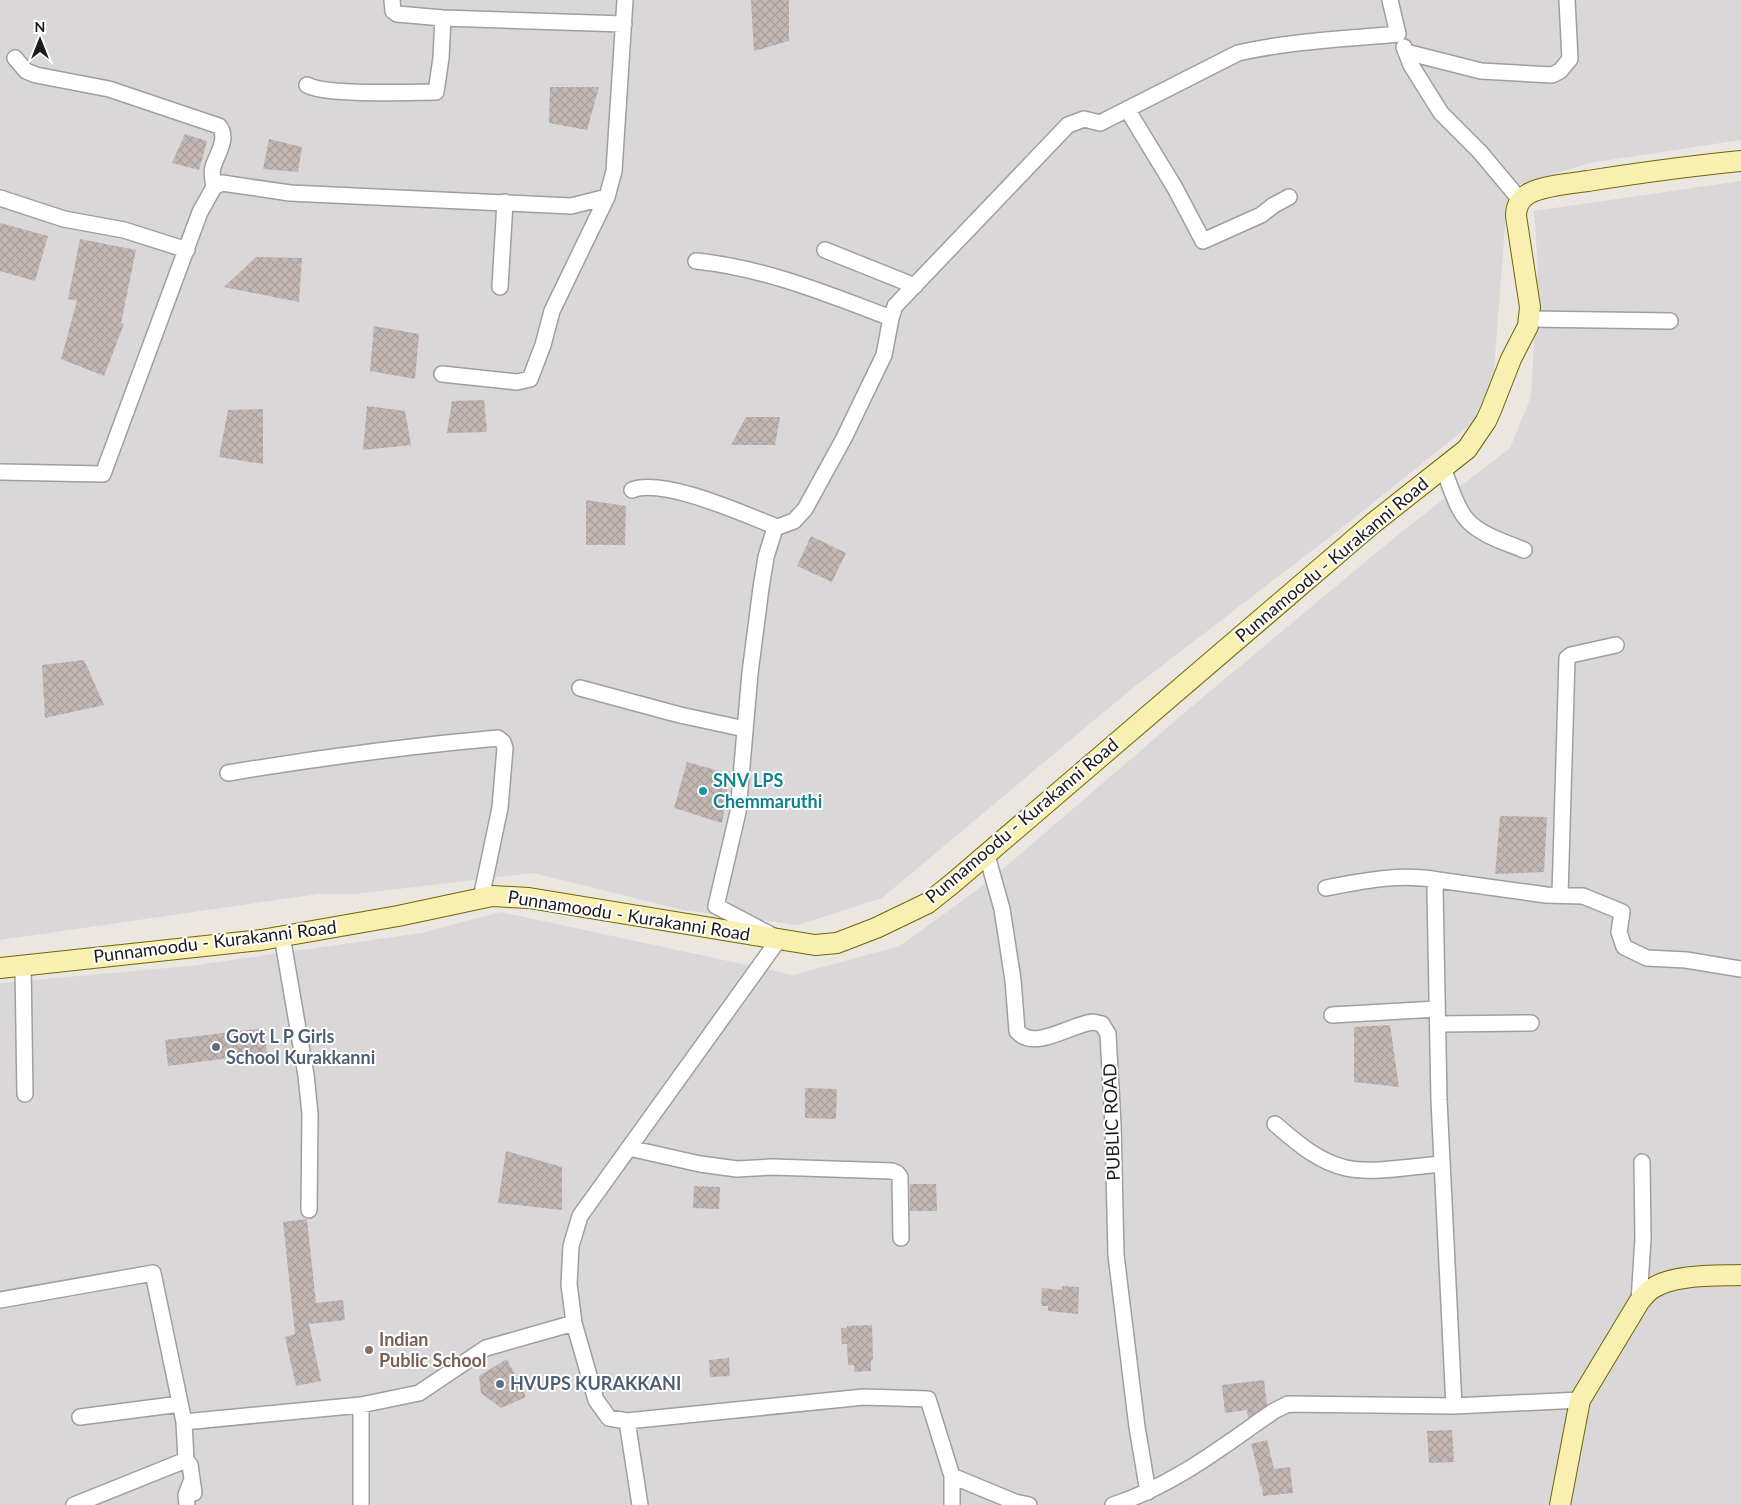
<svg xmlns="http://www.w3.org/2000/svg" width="1741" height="1505" font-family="Lato,sans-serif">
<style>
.residential{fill:#d9d7d8}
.building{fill:url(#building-cross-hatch)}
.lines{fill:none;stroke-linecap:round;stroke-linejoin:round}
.minor-casing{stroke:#9f9f9f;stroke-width:18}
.secondary-casing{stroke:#6e6605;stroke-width:22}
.minor{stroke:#fff;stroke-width:15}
.secondary{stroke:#f9efb1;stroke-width:20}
.culture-dot{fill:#0f9aa8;stroke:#fff;stroke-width:2}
.service-dot{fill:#5c6f8a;stroke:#fff;stroke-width:2}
.education-dot{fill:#8d6e63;stroke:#fff;stroke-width:2}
.labels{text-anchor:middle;stroke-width:4;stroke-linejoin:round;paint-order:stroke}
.street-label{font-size:18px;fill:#1b1b1b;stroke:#fff}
.culture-label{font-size:18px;font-weight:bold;fill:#0d838f;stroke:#fff;text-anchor:start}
.service-label{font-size:18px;font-weight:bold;fill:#4e5e75;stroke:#fff;text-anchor:start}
.education-label{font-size:18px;font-weight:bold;fill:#785e54;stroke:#fff;text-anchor:start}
</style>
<defs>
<pattern id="building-cross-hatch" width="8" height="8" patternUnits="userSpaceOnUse" patternTransform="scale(1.25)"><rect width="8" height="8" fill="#c4b7b3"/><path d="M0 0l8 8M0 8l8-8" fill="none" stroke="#a89d99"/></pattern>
</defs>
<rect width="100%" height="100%" fill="#ece6e0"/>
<!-- residential -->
<path class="residential" d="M0,0H1741V140L1590,163L1508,188L1491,408L1348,523L1129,691L882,898L798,925L683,910L533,873L355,894H319L0,940Z
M1741,181V1505H0V983L190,966L421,933L501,912L793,975L900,946L989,881L1190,708L1400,533L1510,448L1531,397L1538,270L1534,211Z"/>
<!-- building -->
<path class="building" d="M751,0H789V41L754,51Z
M550,87H599L587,130L549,123Z
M185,134L207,141L199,170L172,163Z
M269,139L302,147L298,172L263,169Z
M0,223L48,236L35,281L0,271Z
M80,239L136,250L121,323L124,324L104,376L61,359L77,301L68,299Z
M256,257L302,258L299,302L224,287Z
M374,326L419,334L415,379L370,371Z
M484,400L487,432L447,433L452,401Z
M367,406L405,411L411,445L363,450Z
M263,409V464L219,457L228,410Z
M746,417H780L775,445H731Z
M586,500L626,506L625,545H586Z
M811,536L846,553L832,582L797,566Z
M84,660L104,705L45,718L42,665Z
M687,762L730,774L722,823L674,808Z
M1500,816L1547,817L1544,872L1495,874Z
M1390,1025L1399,1087L1354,1082V1027Z
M264,1028L267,1053L168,1066L165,1040Z
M805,1088L837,1089L836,1119L805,1118Z
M506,1151L562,1167V1210L498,1203Z
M910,1184H936L937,1211H910Z
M694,1186L720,1187L719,1209L693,1208Z
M307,1219L316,1303L343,1300L345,1320L309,1324L321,1381L296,1386L285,1337L295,1334L283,1222Z
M1062,1286L1079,1287L1078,1314L1048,1311V1306H1041L1042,1288L1062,1290Z
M872,1325L873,1360H871V1371L854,1372V1365H848L847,1344H842L841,1328H847V1326Z
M729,1358L730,1376L710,1377L709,1360Z
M507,1359L526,1397L501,1408L481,1393L479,1376Z
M1264,1380L1267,1405L1248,1418L1247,1410L1225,1413L1222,1385Z
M1452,1430L1454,1462L1429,1463L1427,1431Z
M1267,1440L1274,1469L1290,1467L1293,1493L1263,1496L1262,1485L1260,1486L1259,1475L1251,1444Z"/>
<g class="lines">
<defs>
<path id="minor" d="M392,0L393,11L397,14L443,18L624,24
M1404,47L1411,65L1441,113L1480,152L1521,201
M1406,52L1481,71L1552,75L1560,71L1570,59L1567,0
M15,58L26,71L36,75L109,89L219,126C229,138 217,154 213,167C211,174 213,180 214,187
M307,85C326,96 411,92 436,92L441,58L443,18
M1127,109L1175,188L1203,241L1261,215L1274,205L1289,197
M0,198L64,219L124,230L187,250
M825,250L915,286
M696,261C765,268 827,294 891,318
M500,287L505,202
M1530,319L1670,321
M442,374L517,382L530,379L543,345L552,311L607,197
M1443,468C1450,485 1456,508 1468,521C1483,536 1505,542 1524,550
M0,472L103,474L200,212L214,187L222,183L290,193L571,206L607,197L614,171L625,0
M632,490C663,477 746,515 777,527
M580,688L680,715L745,729
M228,773C318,758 408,746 498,738L503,742L505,748L500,808L481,898
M986,852L1002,909L1013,980L1017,1031C1034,1052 1071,1024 1093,1022L1102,1024L1108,1034L1113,1125L1116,1255L1137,1427L1148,1492
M1326,888C1363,881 1400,873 1438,880
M1560,895L1567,658L1571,655L1616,645
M282,936L306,1075L310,1114L309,1210
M23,966L25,1094
M1332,1015L1437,1009
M1438,1024L1531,1023
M1275,1124C1296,1142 1318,1162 1346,1168C1370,1174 1416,1166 1442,1164
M629,1148L700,1164L737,1169L772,1167L892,1171L897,1173L900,1177L901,1238
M0,1300L153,1273L184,1422L361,1405L419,1393L486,1348L574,1323L569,1284L571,1246L580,1216L779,939L716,906L738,812L750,673L761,588L766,557L775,528L794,521L805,509L844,438L884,355L891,318L895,306L1068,125L1084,119L1100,123L1238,53C1290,41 1345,39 1398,34L1390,0
M1639,1302L1643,1238L1642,1162
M574,1323L596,1400L609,1418L627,1421L864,1397L928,1399L952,1476L1015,1502L1029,1505
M361,1405V1505
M1454,1406L1439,1100L1435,889L1438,880L1546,895L1583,896L1622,912L1619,932L1624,947L1647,958L1686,960L1741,969
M80,1417L180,1404
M627,1421L640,1505
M186,1460L190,1465L194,1493
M74,1505L186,1460L184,1422
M187,1505L186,1495L191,1482
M952,1505V1476
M1113,1505C1173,1486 1223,1446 1274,1411L1288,1404L1454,1406L1580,1400"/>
<path id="secondary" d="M0,968L261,940L398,916L492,896L529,898L815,945L837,943L876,928L928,903L953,883L1372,524L1467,449L1486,421L1491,410L1511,359L1528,326L1530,307L1516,216C1516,207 1520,199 1528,194C1541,186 1573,183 1588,181C1639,173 1690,166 1741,161
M1560,1505L1580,1400L1639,1302C1643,1297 1648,1291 1653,1288C1674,1274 1716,1276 1741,1275"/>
</defs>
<!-- minor casing -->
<use href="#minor" class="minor-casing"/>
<!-- secondary casing -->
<use href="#secondary" class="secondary-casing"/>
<!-- minor -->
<use href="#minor" class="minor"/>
<!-- secondary -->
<use href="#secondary" class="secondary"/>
</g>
<!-- markers -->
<circle class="culture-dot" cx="703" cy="791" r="5"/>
<g class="service-dot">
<circle cx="216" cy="1047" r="5"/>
<circle cx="500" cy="1384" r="5"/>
</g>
<circle class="education-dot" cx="369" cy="1350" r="5"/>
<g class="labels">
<!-- street labels -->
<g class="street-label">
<text transform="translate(1332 560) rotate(-40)" y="6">Punnamoodu - Kurakanni Road</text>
<text transform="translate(1022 821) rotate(-40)" y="6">Punnamoodu - Kurakanni Road</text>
<text transform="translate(629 916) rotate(9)" y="6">Punnamoodu - Kurakanni Road</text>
<text transform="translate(215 942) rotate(-7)" y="6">Punnamoodu - Kurakanni Road</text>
<text transform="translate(1112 1122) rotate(-92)" y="6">PUBLIC ROAD</text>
</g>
<!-- culture labels -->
<g class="culture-label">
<text x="713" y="787">SNV LPS<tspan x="713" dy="21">Chemmaruthi</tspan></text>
</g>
<!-- service labels -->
<g class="service-label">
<text x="226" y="1043">Govt L P Girls<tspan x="226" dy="21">School Kurakkanni</tspan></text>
<text x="510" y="1390">HVUPS KURAKKANI</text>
</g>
<!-- education labels -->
<g class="education-label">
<text x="379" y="1346">Indian<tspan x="379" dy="21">Public School</tspan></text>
</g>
</g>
<!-- north arrow -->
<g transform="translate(40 40)" stroke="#ffffff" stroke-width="4" paint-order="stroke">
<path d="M0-4L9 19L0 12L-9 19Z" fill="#1b1b1b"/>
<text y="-8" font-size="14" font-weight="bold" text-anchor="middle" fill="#1b1b1b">N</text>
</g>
</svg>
